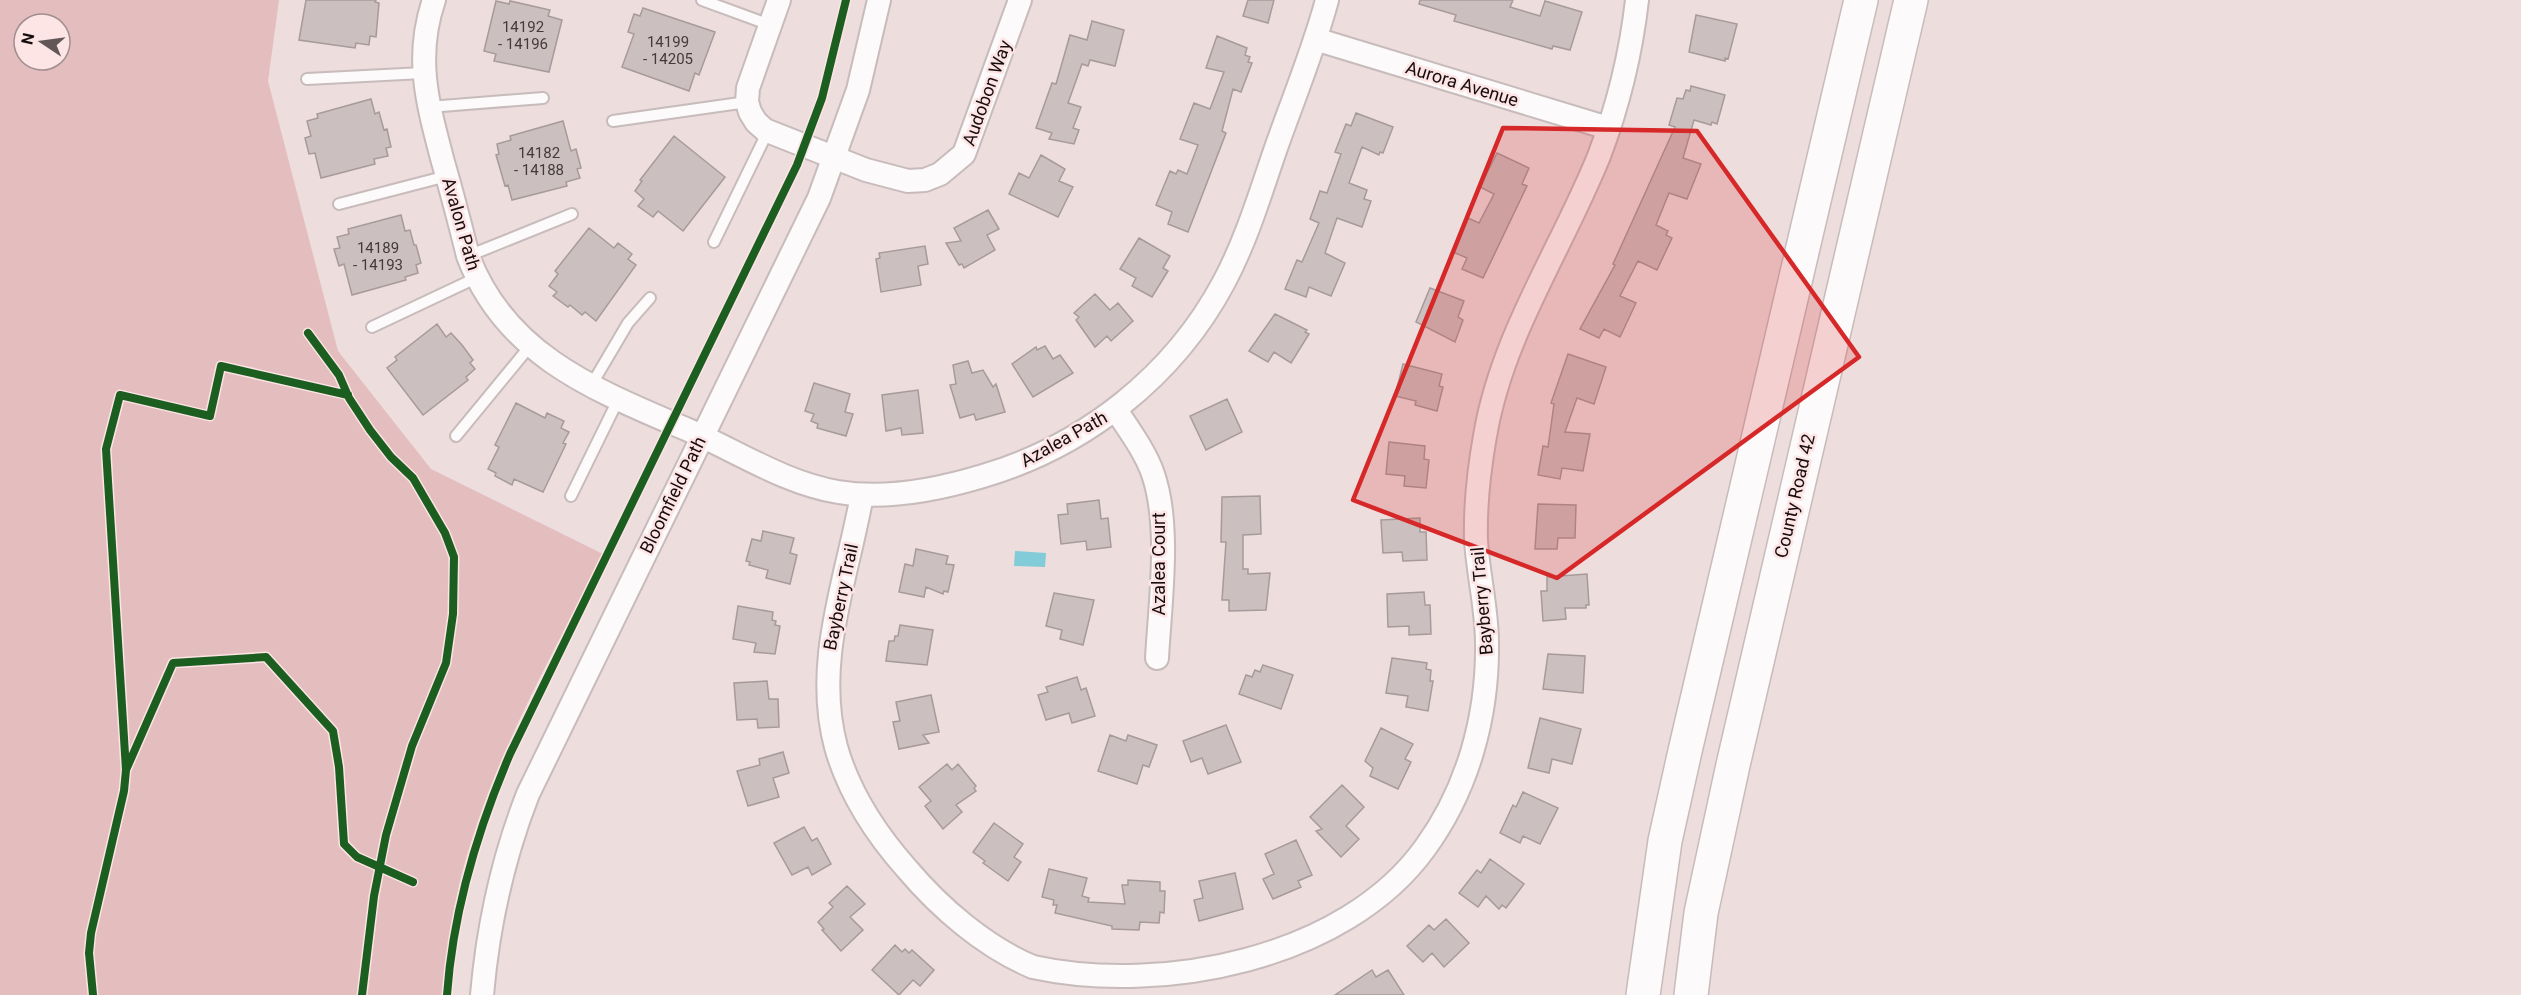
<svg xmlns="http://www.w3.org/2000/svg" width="2521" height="995" font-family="Roboto,sans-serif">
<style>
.green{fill:#e4bdbe;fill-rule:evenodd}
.water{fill:#81ccd8}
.building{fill:#ccbfbf;stroke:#a79a9a;stroke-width:1.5}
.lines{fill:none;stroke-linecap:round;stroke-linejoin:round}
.lane-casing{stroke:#c8bbbb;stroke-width:14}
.street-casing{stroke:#c8bbbb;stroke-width:26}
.highway-casing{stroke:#c8bbbb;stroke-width:36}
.lane{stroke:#fcfafa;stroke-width:10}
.street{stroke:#fcfafa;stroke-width:22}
.highway{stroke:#fcfafa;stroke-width:33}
.cycleway-casing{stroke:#fde4e5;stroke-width:11}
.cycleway{stroke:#1b5e20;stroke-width:8}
.marked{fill:#d62828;fill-opacity:0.2;stroke:#d62828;stroke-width:4.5;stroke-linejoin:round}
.labels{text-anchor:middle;stroke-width:5;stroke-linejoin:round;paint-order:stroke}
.number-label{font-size:15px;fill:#443a3a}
.street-label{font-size:18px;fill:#170d0e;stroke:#fde4e5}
</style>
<rect width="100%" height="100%" fill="#eddddd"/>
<!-- green -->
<path class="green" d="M0,0H279L268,81L338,351L431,469L603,554C557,646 503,740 472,839C455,889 448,942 442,995H0ZM24,24H60V60H24Z"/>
<!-- water -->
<path class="water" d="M1015,551L1046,553L1045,567L1014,566Z"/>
<!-- building -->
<path class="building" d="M306,0H376L375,2L379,3L376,37L370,36L369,45L356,43L355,48L299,40Z
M1248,0H1274L1268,23L1243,16Z
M1420,0H1513L1510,7L1540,16L1545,1L1582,12L1570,50L1553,46L1552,49L1454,21L1456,15L1419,4Z
M496,1L509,4L510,1L550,10L548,16L562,20L549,72L494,61L496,54L484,51Z
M643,8L715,32L699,75L695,73L689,91L622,67L634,34L628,32L634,14L640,16Z
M1696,15L1737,24L1728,59L1725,58V61L1689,52Z
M1092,21L1124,30L1115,66L1090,60L1088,66L1082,64L1068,103L1081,107L1073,128L1079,130L1074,144L1049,139L1052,133L1036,128L1052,83L1056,84L1070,35L1087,40Z
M1217,36L1247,48L1245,55L1250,57L1248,62L1252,63L1241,92L1233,89L1222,131L1226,133L1188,232L1168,224L1172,212L1156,205L1170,171L1176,174L1178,170L1187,174L1198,145L1180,139L1194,103L1210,109L1224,72L1206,68Z
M1691,86L1725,95L1717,124L1712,122L1711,125L1694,120L1683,158L1701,164L1687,199L1669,193L1656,225L1668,231L1666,235L1672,238L1657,270L1638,261L1620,296L1636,303L1620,337L1604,329L1599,338L1580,329L1615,265L1613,264L1675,127L1669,125L1677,98L1683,99L1686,90L1690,91Z
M371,99L375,114L379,112L384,130L387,129L391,147L386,148L388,156L374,159L375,164L321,178L315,153L309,154L305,138L311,136L307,121L318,118L317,114Z
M1356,113L1393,127L1383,153L1380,152L1379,155L1362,147L1349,183L1367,190L1364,199L1371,201L1362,227L1337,218L1325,253L1345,263L1331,296L1309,287L1306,297L1285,289L1297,260L1302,262L1319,223L1310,219L1320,191L1327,193L1341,154L1335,152L1346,124L1351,126Z
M563,121L571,151L576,149L581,168L577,169L580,178L566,182L567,186L512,200L508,185L505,186L501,172L496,155L499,154L497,144L511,140L510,136Z
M674,136L725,177L683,231L658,211L653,217L638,206L644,199L635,191L642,181L640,180Z
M1497,153L1529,168L1522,184L1527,186L1483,278L1462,269L1467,258L1453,252L1468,218L1479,223L1494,194L1480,187Z
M1041,155L1065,169L1059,181L1073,187L1058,217L1009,194L1019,173L1029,178Z
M988,210L999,229L987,235L995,250L964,268L962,264L959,265L946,243L961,241L954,228Z
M401,215L405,231L410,230L414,245H416L421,263L416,265L418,273L405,277L406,280L352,295L344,264L339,266L334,249L340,248L337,237L349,234L348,229Z
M589,228L614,248L618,243L632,254L628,259L636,265L596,321L585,312L582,315L570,305L568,307L553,296L557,292L549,286L558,274L555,271Z
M1139,238L1170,256L1163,268L1168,271L1152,297L1132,286L1136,278L1120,269Z
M925,246L928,264L918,266L921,285L881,292L876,259L880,258L879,253Z
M1430,288L1464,301L1458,317L1463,320L1455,342L1416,322Z
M1095,294L1110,310L1118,303L1133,321L1111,341L1107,336L1095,347L1076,320L1079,317L1074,313Z
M1275,314L1307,330L1305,332L1309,334L1291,363L1274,352L1268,362L1249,351Z
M437,324L446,337L451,333L462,345L473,360L470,363L475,369L466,377L468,380L423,415L387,368L397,360L395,357Z
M1045,346L1053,359L1060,355L1073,373L1033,397L1012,364L1036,347L1037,350Z
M1568,354L1606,367L1594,404L1577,398L1565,432L1590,434L1583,471L1562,468L1560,479L1538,475L1543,446L1548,447L1554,404L1551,403Z
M968,361L972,373L983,370L993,387L996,384L1005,412L976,420L974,414L960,418L950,385L956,384L953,365Z
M1403,364L1442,374L1439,386L1443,387L1437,411L1415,405L1416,401L1395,396Z
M814,383L850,394L845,412L853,414L846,436L817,428L818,424L811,421L814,414L805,411Z
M918,390L923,433L902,435L901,428L886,431L882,395Z
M1227,399L1242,432L1206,450L1190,416Z
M516,403L545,418L547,413L564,421L561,428L569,432L563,443L566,444L543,492L514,479L512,485L495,476L496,473L488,469L499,447L495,445Z
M1389,442L1425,446L1424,459L1429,460L1426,488L1404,486L1405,476L1386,474Z
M1260,496L1261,534L1243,535V569H1248V574L1270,573L1266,610L1229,611V600H1222L1226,542H1221L1222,497Z
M1099,500L1101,519L1108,518L1111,547L1087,550L1086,541L1061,544L1058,515L1068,514L1067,504Z
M1538,504L1576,505L1575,538H1558L1557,549H1535Z
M1420,518V532H1426L1427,560L1403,561L1402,552L1383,553L1381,520Z
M763,531L794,538L790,553L797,555L790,584L766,578L768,570L749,565L750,562L746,561L752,539L761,541Z
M916,549L948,556L946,564L954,565L948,592L944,591L943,594L926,587L924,597L899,592L905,564L913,566Z
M1587,574L1589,605H1586V608H1565L1566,619L1543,621L1541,591H1547V577Z
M1424,592L1425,605H1430L1431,634L1409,635V626L1388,627L1387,594Z
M1054,593L1094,600L1083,645L1060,639L1062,630L1046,626Z
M738,606L773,612L772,620L776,621L775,625L780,626L775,654L754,652L756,643L733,639Z
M900,625L933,630L927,665L886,661L889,641H894L895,636H898Z
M1548,654L1585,656L1583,693L1543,689Z
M1392,658L1427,663L1426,669L1431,670L1430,681H1433L1428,711L1406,707L1408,696L1386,693Z
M1263,665L1293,675L1281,709L1239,694L1246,675L1252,677L1255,670L1260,672Z
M1077,677L1081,690L1086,688L1095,716L1072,723L1069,713L1046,720L1038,695L1048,692L1046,687Z
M767,681L769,699H778L779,727L758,728L757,719L737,720L734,683Z
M931,695L939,732L923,735L929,743L899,749L893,722L900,721L896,702Z
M1540,718L1581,729L1572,764L1552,759L1549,773L1528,768Z
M1226,725L1241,762L1208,774L1202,758L1191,762L1183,741Z
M1381,728L1413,744L1405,759L1411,762L1398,789L1370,776L1373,768L1365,761Z
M1110,735L1126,741L1128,735L1157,745L1149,767L1143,765L1137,784L1098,771Z
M783,752L789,773L773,778L779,797L748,806L737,771L760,765L759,759Z
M947,764L952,770L958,764L976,786L974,788L976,791L956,805L962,812L943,829L925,806L931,801L919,787Z
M1342,785L1364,807L1346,826L1359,839L1341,857L1316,831L1322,829L1310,817Z
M1523,792L1558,808L1540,844L1523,836L1520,843L1500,833L1513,805L1516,807Z
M994,823L1023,844L1014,857L1021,862L1008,881L983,863L985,861L973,852Z
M804,827L812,841L817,838L831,864L812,875L808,867L792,875L774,843Z
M1296,840L1312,875L1298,881L1301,887L1273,899L1263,879L1274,874L1265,854Z
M1490,859L1524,884L1506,908L1502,905L1499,909L1486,896L1478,907L1459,893L1477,870L1481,873Z
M1049,869L1087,878L1082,896L1089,898L1088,902L1125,904L1122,885H1128V880L1160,882V891H1165L1164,913L1160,912L1159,923L1140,922L1139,930L1112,929V926L1055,913L1057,905H1053L1054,900L1042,897Z
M1235,873L1243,909L1199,921L1194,900L1203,898L1199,881Z
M847,886L865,904L850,917L863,930L841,951L822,930L824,929L818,922L833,907L829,903Z
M1446,919L1469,943L1444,967L1432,953L1423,962L1407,946L1429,925L1434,930Z
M895,945L902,952L905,949L909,953L912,950L934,970L920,986L913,980L899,995L872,970Z
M1372,970L1376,977L1388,970L1404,995H1335Z"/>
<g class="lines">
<defs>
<path id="lane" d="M702,0L770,25
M307,79L423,73
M429,107L543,98
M613,121L747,102
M339,204L447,176
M714,242L768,131
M468,256L572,214
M372,327L476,278
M592,384L628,323L650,298
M456,436L530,346
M571,496L619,398"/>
<path id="street" d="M434,0C414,58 428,105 443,162C452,193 460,224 468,256C505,355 595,390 686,429C735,450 784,483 838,492C886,500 937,490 983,476C1085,446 1174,376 1224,282C1247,239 1261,191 1277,145C1294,97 1314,49 1327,0
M779,0L748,88L747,102L750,112L756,122L765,130L866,170L908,181L925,180L940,174L964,154L1020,0
M1315,39L1608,128
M1116,410C1129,430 1145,451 1153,474C1171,526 1160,603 1157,658
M862,495C847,579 813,662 836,747C849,793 876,834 907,869C940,908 985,947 1033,967C1162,995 1345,959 1425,848C1468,789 1488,716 1487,643C1487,609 1478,574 1476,540C1475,505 1479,470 1485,436C1502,335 1561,250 1599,156C1618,106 1631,53 1637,0
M482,995C488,926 503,858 528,794L819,198L858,90L879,0"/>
<path id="highway" d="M1643,995L1665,841L1685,751L1861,0
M1691,995L1701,913L1733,765L1911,0"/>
</defs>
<!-- lane casing -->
<use href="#lane" class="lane-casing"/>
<!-- street casing -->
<use href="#street" class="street-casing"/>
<!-- highway casing -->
<use href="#highway" class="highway-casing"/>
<!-- lane -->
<use href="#lane" class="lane"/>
<!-- street -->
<use href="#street" class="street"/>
<!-- highway -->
<use href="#highway" class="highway"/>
<defs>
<path id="cycleway" d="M308,333L339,375L349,398L370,430L391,457L413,478L445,533L454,557L453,614L446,663L412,746L386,835L374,896L362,995
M126,770L106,449L120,395L210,416L221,366L348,395
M93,995L89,953L91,933L124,791L126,770L173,663L266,657L333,731L339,767L344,844L357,857L413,882
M447,995C453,911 477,831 510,754L797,165L822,98L846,0"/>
</defs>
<!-- cycleway casing -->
<use href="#cycleway" class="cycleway-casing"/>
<!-- cycleway -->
<use href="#cycleway" class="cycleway"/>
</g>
<!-- marked area -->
<path class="marked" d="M1503,128L1697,131L1859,357L1557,578L1353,500Z"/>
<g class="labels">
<!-- number labels -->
<g class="number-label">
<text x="523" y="32">14192<tspan x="523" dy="17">- 14196</tspan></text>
<text x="668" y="47">14199<tspan x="668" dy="17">- 14205</tspan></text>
<text x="539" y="158">14182<tspan x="539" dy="17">- 14188</tspan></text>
<text x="378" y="253">14189<tspan x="378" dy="17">- 14193</tspan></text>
</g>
<!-- street labels -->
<g class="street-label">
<text transform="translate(1462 84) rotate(17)" y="6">Aurora Avenue</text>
<text transform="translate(987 93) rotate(-70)" y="6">Audobon Way</text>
<text transform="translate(461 224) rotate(74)" y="6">Avalon Path</text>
<text transform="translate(1064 439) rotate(-29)" y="6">Azalea Path</text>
<text transform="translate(673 495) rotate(-64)" y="6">Bloomfield Path</text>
<text transform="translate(1795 496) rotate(-77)" y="6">County Road 42</text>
<text transform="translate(1159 564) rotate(-90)" y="6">Azalea Court</text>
<text transform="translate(841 597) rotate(-78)" y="6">Bayberry Trail</text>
<text transform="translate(1482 601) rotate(-95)" y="6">Bayberry Trail</text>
</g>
</g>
<!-- north arrow -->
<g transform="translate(42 42) rotate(283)"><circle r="28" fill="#fde4e5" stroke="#a18e8f" stroke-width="1.5"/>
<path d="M0-4.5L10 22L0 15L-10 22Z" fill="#625656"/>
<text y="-9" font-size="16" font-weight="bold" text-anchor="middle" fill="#170d0e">N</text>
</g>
</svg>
